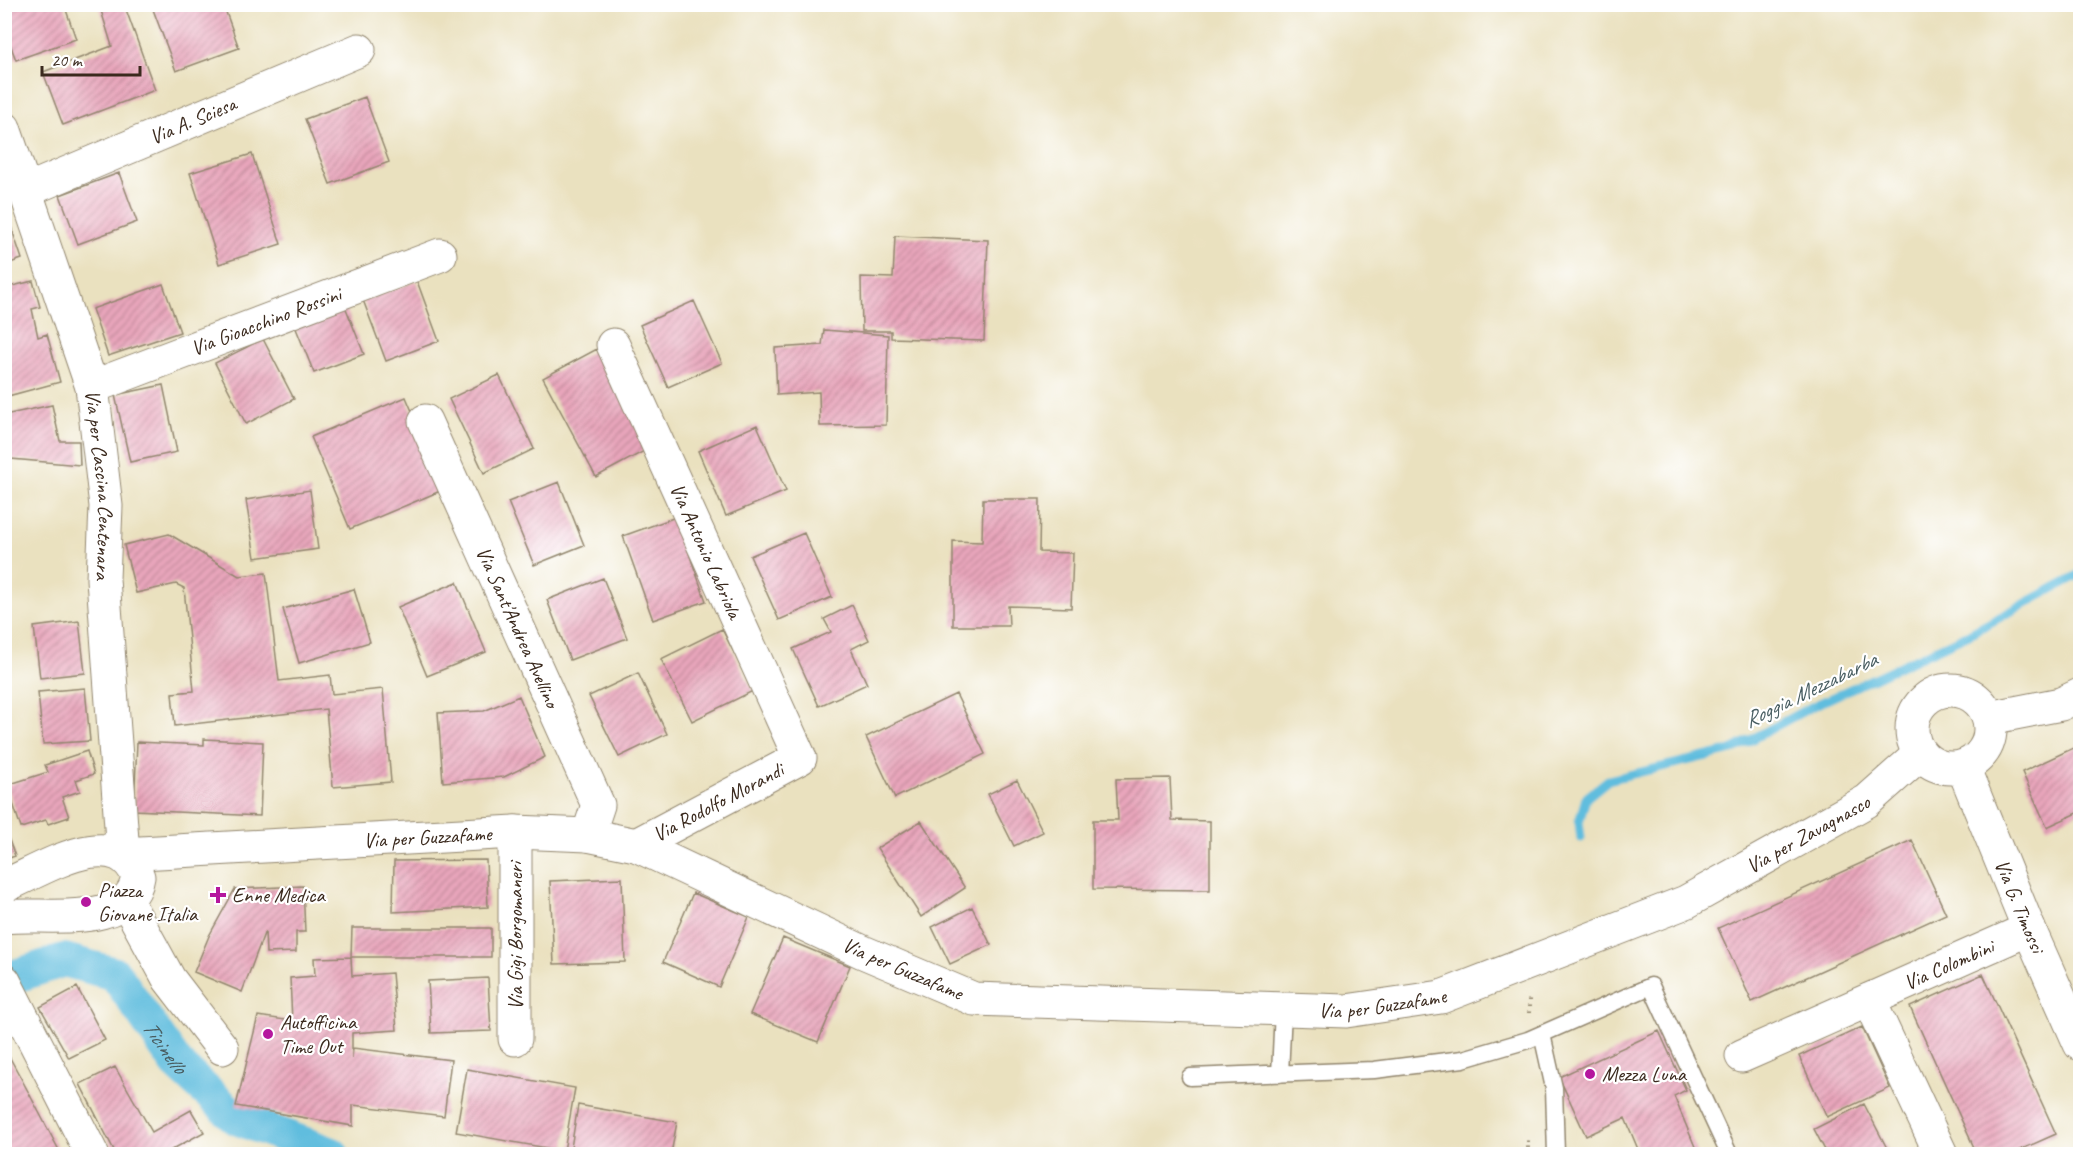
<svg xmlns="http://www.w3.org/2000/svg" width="2085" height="1159" font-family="Caveat,sans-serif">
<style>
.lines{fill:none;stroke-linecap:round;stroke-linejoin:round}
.stream{stroke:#60bdde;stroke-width:9}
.canal{stroke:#60bdde;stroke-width:34}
.building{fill:url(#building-hatch)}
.lane-casing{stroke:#92866e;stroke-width:19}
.street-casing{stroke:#92866e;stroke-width:35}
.path{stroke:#92866e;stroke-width:4;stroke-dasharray:1.5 4.5;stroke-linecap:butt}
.lane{stroke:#fff;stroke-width:16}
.street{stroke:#fff;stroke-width:33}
.poi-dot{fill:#b5179e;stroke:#fff;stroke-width:2}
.labels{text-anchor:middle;stroke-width:4.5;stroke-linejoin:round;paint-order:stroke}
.street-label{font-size:21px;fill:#3b2a1e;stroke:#fff}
.poi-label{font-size:21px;fill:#3b2a1e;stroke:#fff;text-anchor:start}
.water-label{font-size:22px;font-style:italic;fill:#485d61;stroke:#fff}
</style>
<defs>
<pattern id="building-hatch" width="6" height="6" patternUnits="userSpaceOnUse" patternTransform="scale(1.5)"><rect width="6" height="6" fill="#e9a6bc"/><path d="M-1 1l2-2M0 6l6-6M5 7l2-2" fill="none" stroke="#be8798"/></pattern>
</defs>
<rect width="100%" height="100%" fill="#fff"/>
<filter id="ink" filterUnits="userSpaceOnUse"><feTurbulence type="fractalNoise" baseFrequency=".0167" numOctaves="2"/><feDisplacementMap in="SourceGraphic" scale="12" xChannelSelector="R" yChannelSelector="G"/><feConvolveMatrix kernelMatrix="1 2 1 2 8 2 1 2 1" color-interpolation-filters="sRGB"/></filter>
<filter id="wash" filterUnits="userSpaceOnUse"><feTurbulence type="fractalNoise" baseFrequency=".008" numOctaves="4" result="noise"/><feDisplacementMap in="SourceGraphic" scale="24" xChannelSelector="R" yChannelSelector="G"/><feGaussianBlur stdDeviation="1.35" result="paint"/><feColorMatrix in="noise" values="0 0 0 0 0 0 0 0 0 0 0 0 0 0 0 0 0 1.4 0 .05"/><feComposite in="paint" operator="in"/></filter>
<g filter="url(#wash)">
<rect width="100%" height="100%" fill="#eae1bf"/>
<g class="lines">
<!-- stream -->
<path class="stream" d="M1581,838L1579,822L1586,798L1608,780L1732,750L1809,708L1969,634L2080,574"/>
<!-- canal -->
<path class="canal" id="s1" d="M4,980L64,960L115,974L177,1064L236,1118L332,1154"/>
</g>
<g id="blocks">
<!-- building -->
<path class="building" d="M4,4H64L76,39L16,60L4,28Z
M99,4H124L155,90L63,125L43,72L112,46Z
M151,4H223L239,48L176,71Z
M365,97L389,162L330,184L305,119Z
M252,154L281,244L219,264L190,173Z
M119,173L137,222L78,244L60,195Z
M4,206L22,259L4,265Z
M895,236L988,240L984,341L891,338V331H862L861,277L893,278Z
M33,281L40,307L32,309L38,337L47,334L60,382L8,396L4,383V288Z
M417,281L439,341L386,361L363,300Z
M163,284L180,332L108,356L92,309Z
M694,301L722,363L668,387L640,325Z
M345,306L364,354L314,373L295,326Z
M824,330L888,335L886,425L820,426L819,392L777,395L775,348L822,345Z
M263,339L294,399L246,424L215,363Z
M597,349L650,448L596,477L543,378Z
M499,375L534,449L484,473L449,399Z
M163,385L177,452L130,462L115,395Z
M406,397L445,489L350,529L311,437Z
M52,405L60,441H79L80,465L11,459L4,415Z
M757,425L786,491L726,516L698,451Z
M559,482L584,545L534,565L508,502Z
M310,490L318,549L255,558L246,500Z
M983,499H1040L1039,552L1073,553L1071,608L1008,606L1009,626H953V541L982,542Z
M676,517L706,601L653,620L623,536Z
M804,533L832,597L779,620L750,556Z
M169,534L239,576L266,573L279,681L330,675L332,694L383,689L391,782L333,787L326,709L175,726L172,693L194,691L184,588L176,584L136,593L124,545Z
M603,578L627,638L570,660L547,600Z
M457,582L486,652L427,676L398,607Z
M354,589L370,642L299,663L283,609Z
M852,605L869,640L851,649L867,684L819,706L793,649L831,632L824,619Z
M79,621L85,673L40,678L34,627Z
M722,629L753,691L692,721L661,659Z
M638,673L667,734L619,757L589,696Z
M85,688L90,741L43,744L38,692Z
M956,694L985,754L895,798L866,737Z
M519,696L545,757L504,777L443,782L438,713L484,711Z
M204,739L263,742L260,816L134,810L137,742L204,745Z
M2080,745V812L2047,827L2022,772Z
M87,751L94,774L76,780L80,791L62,797L69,817L48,824L46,820L21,828L7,785L48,772L45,765Z
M1170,778L1172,820L1210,821V890L1093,889V820H1118L1116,779Z
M1017,780L1043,832L1014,846L988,794Z
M921,821L965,888L921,917L877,848Z
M4,827L15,856L4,860Z
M1912,840L1946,914L1752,1002L1718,928Z
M486,860L488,907L393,912L394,861Z
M622,878L625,962L554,964L550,881Z
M303,886L305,932H296V952L266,953L265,931L242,992L194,972L209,936L235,889Z
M693,893L749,917L719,987L663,962Z
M972,907L991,945L950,964L932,927Z
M352,928H491V957H351L352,976L392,973L397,1030L352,1033V1059L353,1048L451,1060L444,1116L353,1105V1126L236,1106L258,1016L292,1021L290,978L315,976L314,958L351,957Z
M783,938L850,966L818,1042L750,1014Z
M1983,974L2056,1134L2011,1154H1977L1910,1007Z
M488,978L491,1031L431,1033L428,981Z
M77,987L105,1040L69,1058L40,1007Z
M1862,1027L1890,1088L1827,1117L1799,1056Z
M1659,1031L1686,1090L1674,1096L1698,1154H1640L1625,1118L1586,1136L1559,1077Z
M10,1058L22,1080L61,1154H4V1062Z
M115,1067L152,1132L191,1110L204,1132L164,1154H116L80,1084Z
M467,1069L575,1088L564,1151L456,1132Z
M1864,1104L1890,1154H1827L1814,1129Z
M578,1105L677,1122L671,1154H570Z"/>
</g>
</g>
<g filter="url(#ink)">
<use href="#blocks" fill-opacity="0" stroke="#92866e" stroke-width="1.5"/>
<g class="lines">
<defs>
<path id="lane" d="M1542,1034L1554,1088L1556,1154
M1280,1074L1283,1010
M1190,1077L1374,1070L1463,1059L1528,1040L1651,986L1729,1154"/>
<g id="street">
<path id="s2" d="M4,128L92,387L106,506L103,579L123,854L515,832L588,835L636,845L863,952L974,999L1346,1011L1441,997L1686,902L1867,801L1920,754"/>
<path id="s3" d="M25,191L359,50"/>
<path id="s4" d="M613,345L800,758L636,845"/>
<path id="s5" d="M92,387L440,255"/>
<path id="s6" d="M425,421L598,805L588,835"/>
<circle cx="1951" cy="729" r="39"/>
<path d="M1989,718L2061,704L2080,695"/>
<path id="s7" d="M1963,767L2029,929L2080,1044"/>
<path d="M4,886C41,871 116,820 138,877C130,930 44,912 4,917"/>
<path d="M127,902L169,979L222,1048"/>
<path d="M4,981L92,1154"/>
<path d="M1869,1000L1941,1154"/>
<path d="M515,1039V832"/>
<path id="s8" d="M1742,1056L2029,929"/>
</g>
</defs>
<!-- lane casing -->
<use href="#lane" class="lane-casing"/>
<!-- street casing -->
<use href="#street" class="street-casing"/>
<!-- path -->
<path class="path" d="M1529,1013V996
M1528,1154V1137"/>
<!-- lane -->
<use href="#lane" class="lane"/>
<!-- street -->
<use href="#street" class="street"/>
</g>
</g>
<!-- markers -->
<g class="poi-dot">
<path d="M215 886h6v6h6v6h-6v6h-6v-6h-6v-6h6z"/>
<circle cx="86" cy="902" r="6"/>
<circle cx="268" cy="1034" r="6"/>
<circle cx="1590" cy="1074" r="6"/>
</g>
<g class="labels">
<!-- street labels -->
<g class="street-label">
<text dy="7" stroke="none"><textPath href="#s3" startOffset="182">Via A. Sciesa</textPath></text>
<text dy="7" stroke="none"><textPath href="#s5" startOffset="186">Via Gioacchino Rossini</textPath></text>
<text dy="7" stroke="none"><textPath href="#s2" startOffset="372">Via per Cascina Centenara</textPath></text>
<text dy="7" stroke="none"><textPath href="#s4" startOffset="226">Via Antonio Labriola</textPath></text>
<text dy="7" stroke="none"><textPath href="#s6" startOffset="226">Via Sant'Andrea Avellino</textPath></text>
<text transform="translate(718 802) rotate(-28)" y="7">Via Rodolfo Morandi</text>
<text dy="7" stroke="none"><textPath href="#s2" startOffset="2499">Via per Zavagnasco</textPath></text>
<text dy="7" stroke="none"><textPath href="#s2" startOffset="1047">Via per Guzzafame</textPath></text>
<text dy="7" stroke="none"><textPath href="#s7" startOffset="150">Via G. Timossi</textPath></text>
<text transform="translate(515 936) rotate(-90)" y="7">Via Gigi Borgomaneri</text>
<text dy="7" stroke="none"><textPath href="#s8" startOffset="226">Via Colombini</textPath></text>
<text dy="7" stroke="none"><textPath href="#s2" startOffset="1551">Via per Guzzafame</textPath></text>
<text dy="7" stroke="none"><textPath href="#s2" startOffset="2037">Via per Guzzafame</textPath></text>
</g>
<!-- poi labels -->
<g class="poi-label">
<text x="98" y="897">Piazza<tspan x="98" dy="24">Giovane Italia</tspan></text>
<text x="232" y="902">Enne Medica</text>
<text x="280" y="1029">Autofficina<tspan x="280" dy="24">Time Out</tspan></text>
<text x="1602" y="1081">Mezza Luna</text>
</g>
<!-- water labels -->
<g class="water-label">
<text transform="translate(1810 689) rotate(-26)" y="8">Roggia Mezzabarba</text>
<text dy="8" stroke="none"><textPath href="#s1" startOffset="204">Ticinello</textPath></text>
</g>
</g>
<!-- margin -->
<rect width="2085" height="1159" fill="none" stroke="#fff" stroke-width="24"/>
<!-- scale -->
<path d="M42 66v9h98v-9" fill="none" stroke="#3b2a1e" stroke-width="3"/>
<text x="51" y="66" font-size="18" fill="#3b2a1e" stroke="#ffffff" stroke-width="4.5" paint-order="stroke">20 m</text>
</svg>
